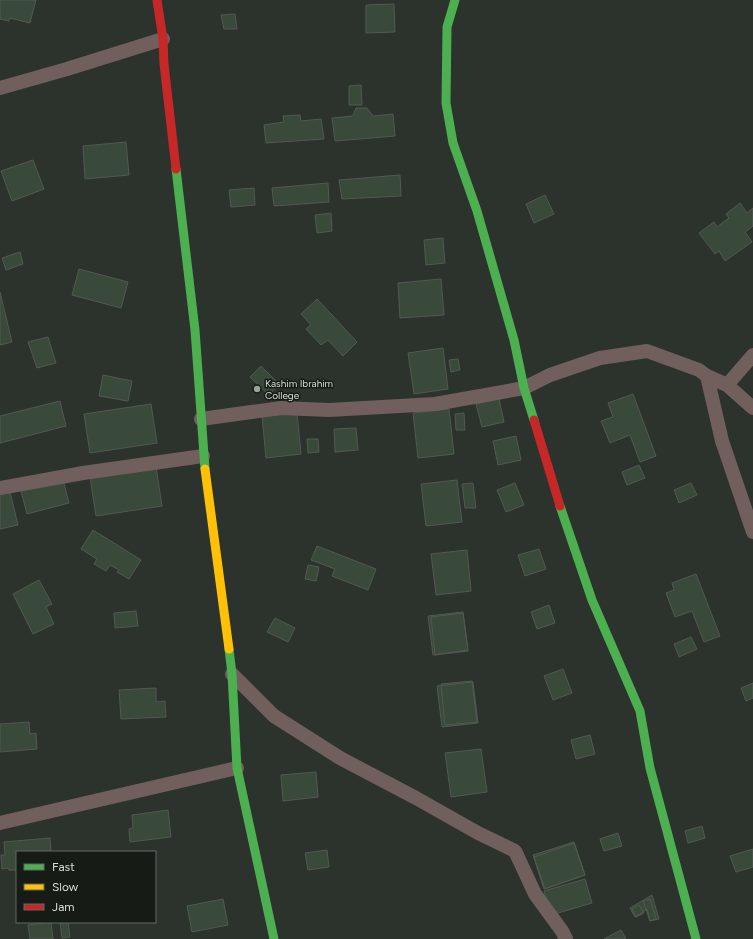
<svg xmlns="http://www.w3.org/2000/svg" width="753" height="939" font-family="Figtree,sans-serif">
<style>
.building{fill:#39493a;stroke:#535853}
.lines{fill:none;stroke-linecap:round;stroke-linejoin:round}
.street{stroke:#705f5d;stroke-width:14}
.fast{stroke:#4caf50;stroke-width:9}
.slow{stroke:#ffc107;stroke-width:9}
.jam{stroke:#c62828;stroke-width:9}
.poi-dot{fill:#9ca29c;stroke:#161b16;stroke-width:1.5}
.labels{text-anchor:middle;stroke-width:3;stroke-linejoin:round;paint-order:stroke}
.poi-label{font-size:10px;fill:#d8dfd8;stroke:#161b16;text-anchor:start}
</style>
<rect width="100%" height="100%" fill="#2c322c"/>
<!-- building -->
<path class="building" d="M0,0H36L30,23L10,18L9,21L0,19Z
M394,4L395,32L366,33V5Z
M235,14L237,29H224L221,15Z
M361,85L362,105H349V86Z
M356,108H367L373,116L393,114L395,136L335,141L332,118L353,116Z
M300,115L301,121L321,119L324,139L266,143L264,125L284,122L283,116Z
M126,142L129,175L85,179L83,146Z
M33,160L44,189L12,201L1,171Z
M400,175L401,196L342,199L339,180Z
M328,183L329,202L274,206L272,188Z
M254,188L255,205L231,207L229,190Z
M545,195L554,214L534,223L526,204Z
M740,203L747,213L753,208V226L745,232L752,242L725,261L719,251L715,254L699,233L714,222L717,227L729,218L726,214Z
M331,213L332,231L317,233L315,215Z
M443,238L445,263L426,265L424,240Z
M20,252L23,264L6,270L2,258Z
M79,269L128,282L121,308L72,295Z
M441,279L444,315L400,318L398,283Z
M0,292L12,342L0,345Z
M317,299L357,342L343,356L328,340L321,345L306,329L311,325L301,314Z
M48,337L56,363L37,368L28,342Z
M443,348L448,389L414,394L408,353Z
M458,359L460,370L451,372L449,360Z
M261,366L279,384L269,395L250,377Z
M103,375L132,381L128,401L99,396Z
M633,394L656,456L640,462L630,435L610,443L601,421L613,417L608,403Z
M499,399L504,422L482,427L476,404Z
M60,401L66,426L0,443V416Z
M151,404L157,443L90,453L84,414Z
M449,409L454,454L418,458L413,413Z
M297,413L301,454L266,458L262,416Z
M464,413L465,430H456L455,414Z
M356,428L358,450L335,452L334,429Z
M516,436L521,460L498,465L493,441Z
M307,439H318L319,452L308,453Z
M639,465L645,478L627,485L622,472Z
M156,467L162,506L96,516L90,477Z
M63,480L69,503L27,514L21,491Z
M457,480L462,522L426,526L421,484Z
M473,483L476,508H465L462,484Z
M515,483L524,505L506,512L497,490Z
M691,483L697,495L679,503L674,490Z
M10,492L18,525L0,529V494Z
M93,530L141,560L129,579L117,572L119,570L110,565L106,571L94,564L97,559L81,549Z
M317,546L376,569L368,590L332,576L335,569L311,560Z
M539,549L546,569L525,576L518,555Z
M467,550L471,591L436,595L431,554Z
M308,565L319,567L316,581L305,579Z
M696,574L720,636L704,642L692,611L675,617L666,593L674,590L672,583Z
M39,580L52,604L46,607L54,624L33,634L13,594Z
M549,605L555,623L537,629L531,612Z
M136,611L138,626L115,628L114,613Z
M463,612L468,650L433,655L428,616Z
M463,613L468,651L435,655L431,617Z
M275,618L295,628L288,642L267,632Z
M691,637L697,649L679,657L674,644Z
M563,669L572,693L553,700L544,676Z
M472,681L477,722L445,725L441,684Z
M473,682L478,723L442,727L437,686Z
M753,683V698L746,701L741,688Z
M156,688V702L165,701L166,717L121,719L119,690Z
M29,722L30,734L36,733L37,749L0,752V724Z
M590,735L595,754L576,759L571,740Z
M481,749L487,792L451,797L445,753Z
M316,772L318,797L283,801L281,775Z
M168,810L171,837L130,842L129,829L133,828L132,815Z
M702,826L705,838L688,843L685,831Z
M618,833L622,846L604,851L600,839Z
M50,838L51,852H17V870H9L8,868L2,869L1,855H5L4,842Z
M574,842L585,875L544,889L533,855Z
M574,843L585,875L545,889L534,857Z
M753,849V867L736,872L730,856Z
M327,850L329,867L308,870L305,853Z
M585,879L592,903L551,915L544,891Z
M652,895L659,919L650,921L647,909L635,917L630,908Z
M223,899L228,925L192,932L187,906Z
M650,899L656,919L650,921L643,901Z
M639,905L644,913L636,917L632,909Z
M51,922L53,939H30L28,925Z
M60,922H68L70,937L62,938Z
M621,930L626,939H604Z"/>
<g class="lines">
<!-- street -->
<path class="street" d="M0,88L67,69L163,39
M707,376L722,441L753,532
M727,385L753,355
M201,419L281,408L329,410L435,404L524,388L550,375L600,358L647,351L699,370L707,376L727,385L753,408
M0,488L83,473L203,456
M232,674L274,716L340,758L416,798L478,833L515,851L535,894L562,931L566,939
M0,823L237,768"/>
<!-- fast -->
<path class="fast" d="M455,0L447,27L446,103L453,143L477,211L514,340L524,388L534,420
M176,169L195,330L205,469
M560,506L592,600L640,711L650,768L696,939
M229,649L232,674L237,768L274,939"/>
<!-- slow -->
<path class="slow" d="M205,469L229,649"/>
<!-- jam -->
<path class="jam" d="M157,0L163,39L164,64L176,169
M534,420L560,506"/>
</g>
<!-- markers -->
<circle class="poi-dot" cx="257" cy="389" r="4"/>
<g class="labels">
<!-- poi labels -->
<g class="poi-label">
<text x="265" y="387">Kashim Ibrahim<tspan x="265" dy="12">College</tspan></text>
</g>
</g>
<!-- legend -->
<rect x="16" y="851" width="140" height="72" fill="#161b16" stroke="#646964"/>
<rect x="24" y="864" width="20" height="6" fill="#4caf50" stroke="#646964"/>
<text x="52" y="871" font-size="12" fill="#d8dfd8">Fast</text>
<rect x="24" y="884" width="20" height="6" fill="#ffc107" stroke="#646964"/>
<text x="52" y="891" font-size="12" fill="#d8dfd8">Slow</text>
<rect x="24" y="904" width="20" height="6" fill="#c62828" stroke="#646964"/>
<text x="52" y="911" font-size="12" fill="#d8dfd8">Jam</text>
</svg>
